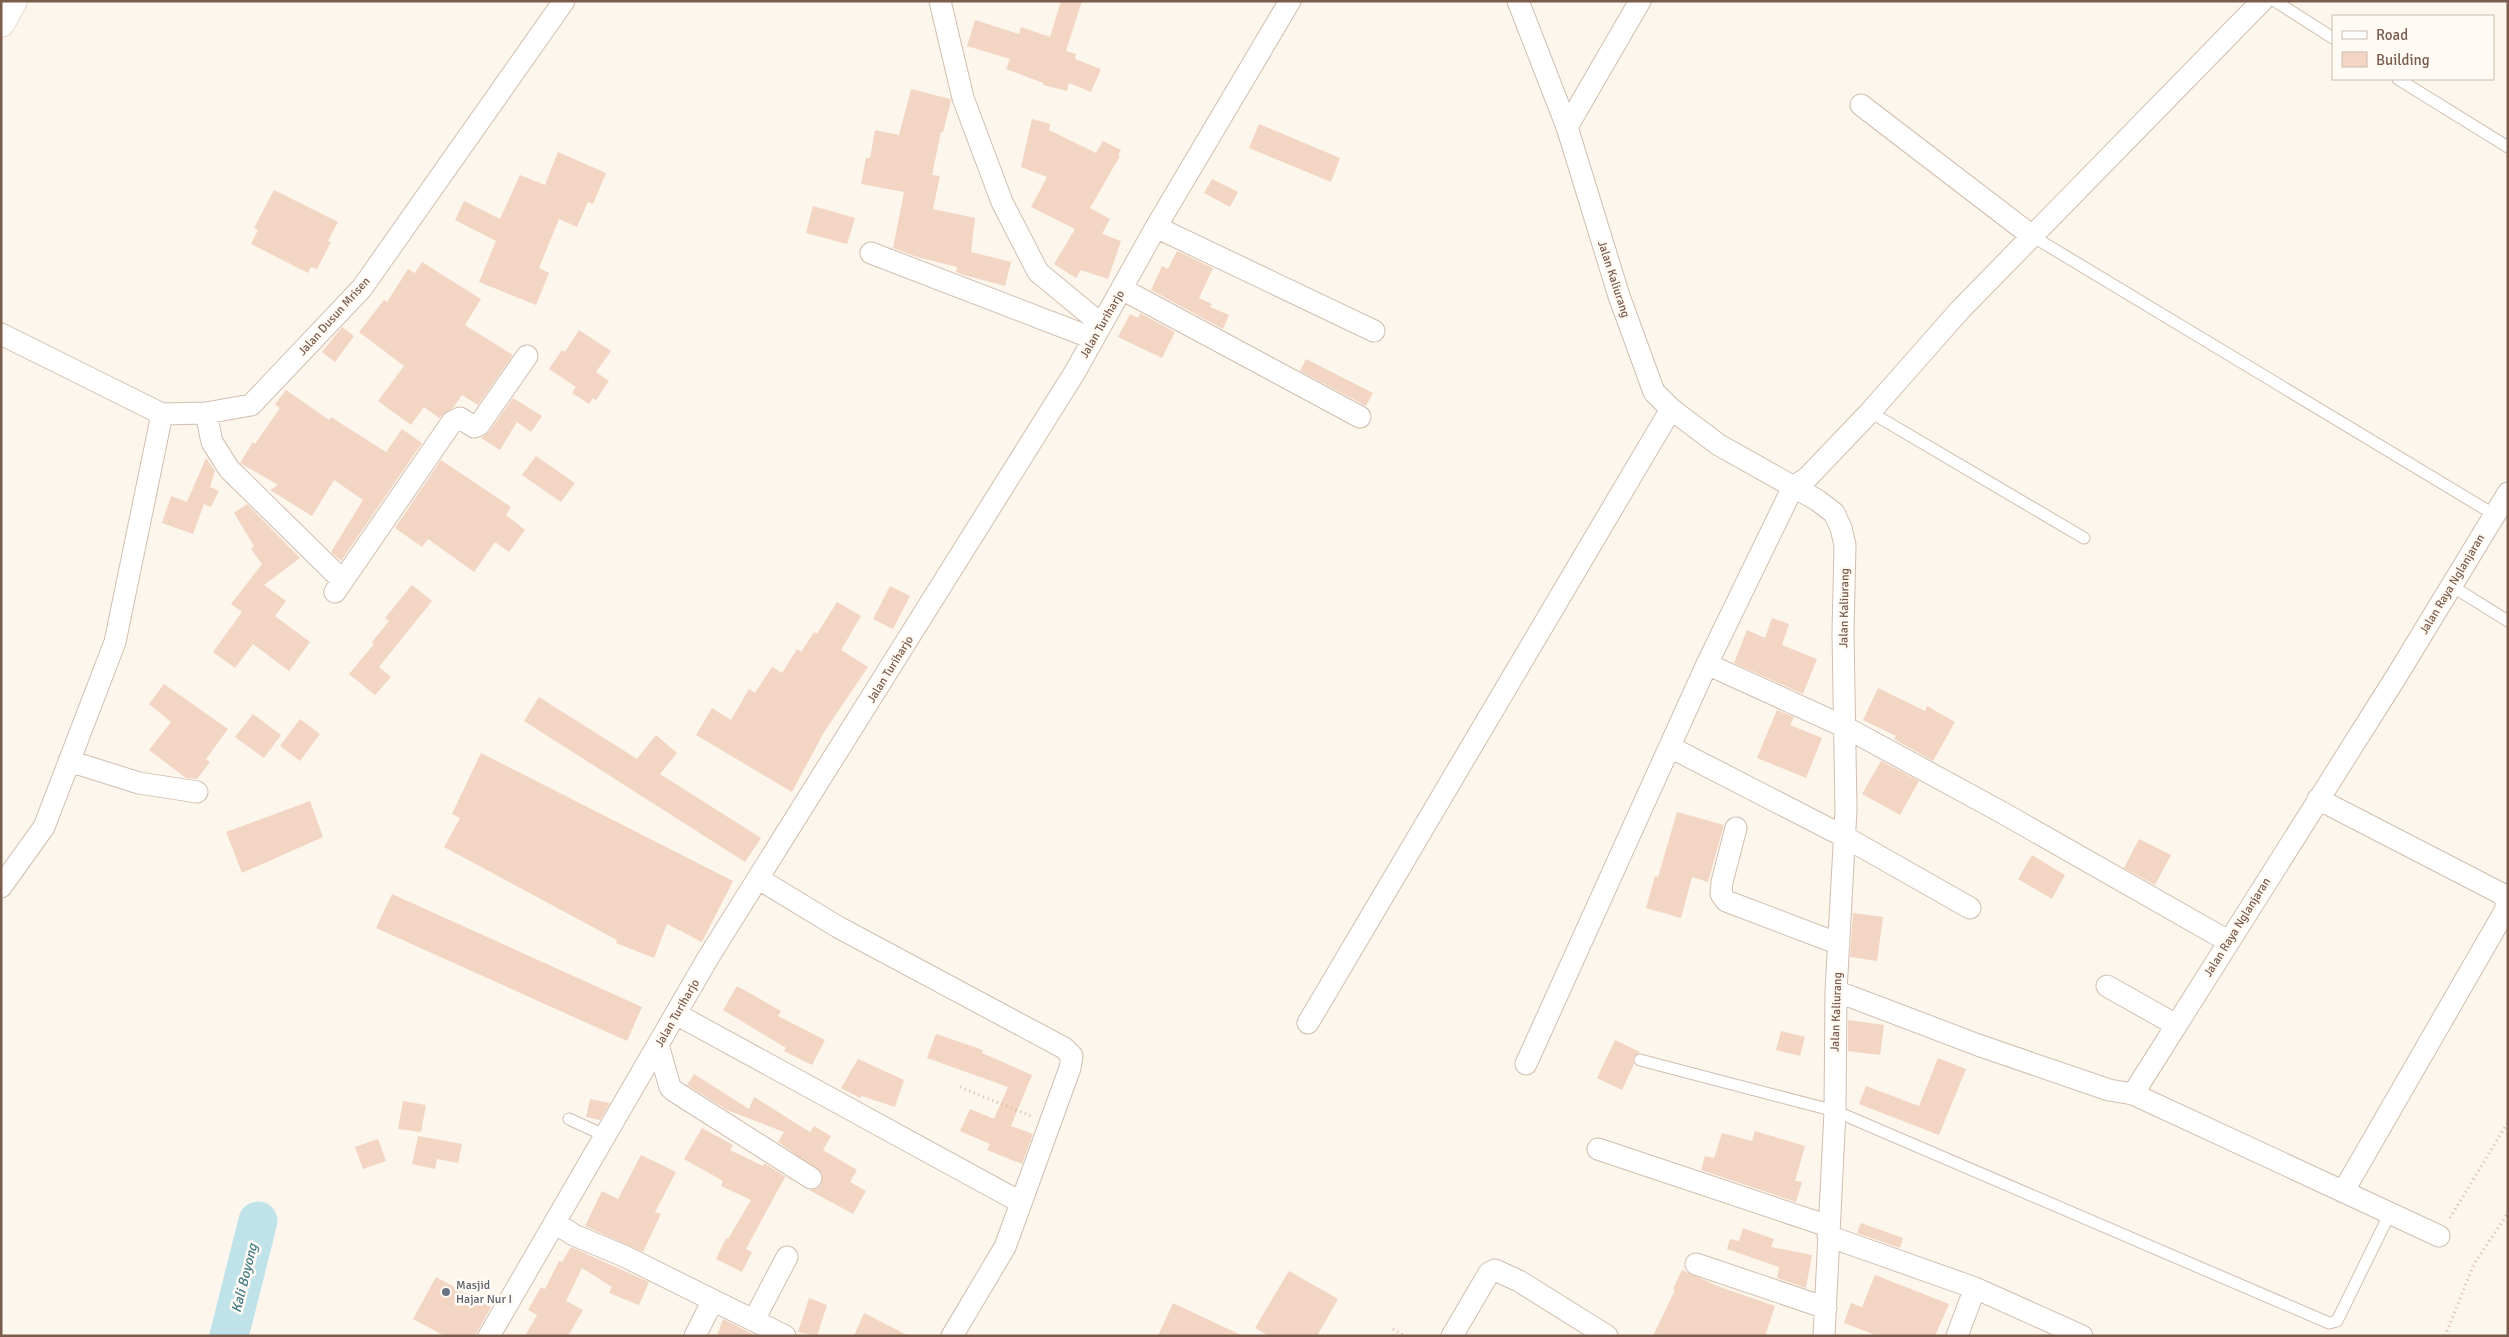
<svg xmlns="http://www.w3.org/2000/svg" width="2509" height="1337" font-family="Signika,sans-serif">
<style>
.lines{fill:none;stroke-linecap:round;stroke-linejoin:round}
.river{stroke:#bfe3e8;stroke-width:39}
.building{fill:#f3d5c3}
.service-casing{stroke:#d1beb0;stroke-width:13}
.minor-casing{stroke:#d1beb0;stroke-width:23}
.secondary-casing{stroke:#d6c0b0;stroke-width:29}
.path{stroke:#d9b8a5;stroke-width:3;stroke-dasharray:1 4;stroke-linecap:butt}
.service{stroke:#fff;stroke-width:11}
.minor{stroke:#fff;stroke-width:21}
.secondary{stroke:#fff;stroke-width:28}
.worship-dot{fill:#6b7280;stroke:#fffaf3;stroke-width:2}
.labels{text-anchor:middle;stroke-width:5;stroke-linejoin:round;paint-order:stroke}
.street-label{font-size:12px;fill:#7a5c4d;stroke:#fffaf3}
.worship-label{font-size:12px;fill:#5b616d;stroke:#fffaf3;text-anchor:start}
.water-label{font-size:14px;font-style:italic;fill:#437c86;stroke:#fffaf3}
</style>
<rect width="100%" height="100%" fill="#fdf6ec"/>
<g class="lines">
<!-- river -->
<path class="river" d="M229,1336L258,1221"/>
</g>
<!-- building -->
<path class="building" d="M1061,1H1082L1066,51L1076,54L1075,59L1101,69L1091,92L1069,83L1067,91L1043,85V83L1006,69L1010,59L967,46L975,20L1019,34L1021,27L1050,37Z
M911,89L950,99L951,101L943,132H941L932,175L940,176L933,209L975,218L971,252L1011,262L1005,286L964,275L956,272L957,267L917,257L893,248L904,192L861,184L866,158H870L875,130L899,135Z
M1032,119L1050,124L1049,130L1096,153L1103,141L1121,150L1118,155L1120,156L1090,208L1110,219L1102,234L1121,241L1108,279L1081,270L1076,278L1054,264L1075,229L1031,207L1047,177L1021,167Z
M1259,124L1340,158L1331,182L1249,148Z
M558,152L606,173L593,204L588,202L577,227L559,219L539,268L549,273L536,305L479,282L496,241L455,220L464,201L500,219L520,175L545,185Z
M1212,179L1238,192L1230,207L1204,193Z
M274,190L338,222L328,241L331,242L317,269L311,267L308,273L251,244L258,230L254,228Z
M813,206L855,218L847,244L806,233Z
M1177,251L1213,268L1199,298L1212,304L1210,307L1229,315L1223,329L1151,290L1162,266L1168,269Z
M422,262L481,299L465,325L513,355L478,405L462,395L453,408L439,418L424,407L411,425L378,401L404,366L359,332L384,300L387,302L408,269L415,273Z
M1140,313L1175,332L1162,358L1118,337L1130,314L1138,318Z
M342,327L354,336L335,362L322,352Z
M579,330L611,351L596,372L609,381L596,400L593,398L589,404L572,393L576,387L549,369L562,350L565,352Z
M1306,359L1373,393L1366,406L1300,371Z
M286,390L329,420L331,417L386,452L402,429L422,443L341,561L331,552L363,500L334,480L312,516L270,490L278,485L240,463L253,442L255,444L280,408L275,404Z
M513,398L542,416L531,432L517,422L500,450L481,438L489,432Z
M536,456L575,483L561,502L522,475Z
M206,458L215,471L210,487L219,491L211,507L204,504L193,534L162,523L171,496L187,502Z
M441,460L511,507L506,515L525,530L509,552L495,542L474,572L428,539L422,547L395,528Z
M247,504L300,558L264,585L286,601L275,616L310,642L289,671L253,644L235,668L213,652L242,612L231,604L262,564L251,549L254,546L234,513Z
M412,585L432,601L379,667L391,677L375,695L349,674L374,644L372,642L389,621L385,618Z
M890,586L910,596L893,629L873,619Z
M837,602L861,616L841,650L868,667L824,732L792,792L696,735L712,708L731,720L749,689L755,693L772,667L782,673L797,649L801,652L814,632L817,634Z
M1772,618L1789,624L1782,645L1817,659L1803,694L1734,663L1747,630L1765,638Z
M164,684L228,729L206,759L210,762L197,779L186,778L149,750L171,722L149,704Z
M1878,688L1925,711L1927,706L1955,722L1933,761L1894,739L1896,736L1863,720Z
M539,697L637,759L656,735L677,753L660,774L761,838L745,862L524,721Z
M1777,710L1794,717L1790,725L1822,738L1806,778L1757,758Z
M253,714L281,735L264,758L235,737Z
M300,719L320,734L300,761L280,746Z
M481,753L733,881L702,942L667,924L654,958L616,943L617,940L444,847L460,818L452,814Z
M1881,761L1919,781L1900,815L1862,794Z
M310,801L323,837L242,873L226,832Z
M1677,812L1724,825L1708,882L1692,877L1681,918L1646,908L1655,876L1658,877Z
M2139,839L2171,855L2155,885L2124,868Z
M2032,855L2065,875L2052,899L2018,879Z
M392,894L642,1007L627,1041L376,928Z
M1853,913L1883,917L1877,961L1850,957Z
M737,986L781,1011L778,1016L825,1040L812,1065L784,1051L786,1048L723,1010Z
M1848,1020L1884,1025L1880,1055L1848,1051Z
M1781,1031L1805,1037L1800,1056L1776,1050Z
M936,1034L983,1050L982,1053L1032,1075L1011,1126L1033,1134L1022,1164L987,1150L990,1144L960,1131L970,1109L994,1119L1008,1087L927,1058Z
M1615,1040L1640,1052L1633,1058L1634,1064L1622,1090L1597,1078Z
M1938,1058L1966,1069L1939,1135L1859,1104L1866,1086L1919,1106Z
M858,1059L904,1080L895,1107L862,1096L860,1098L841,1088Z
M694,1074L749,1109L754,1097L810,1132L814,1126L831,1136L823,1150L857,1170L850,1182L866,1191L853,1214L809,1190L816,1189L821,1185L822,1173L778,1142L784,1132L727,1110L687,1085Z
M590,1099L610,1103L600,1120L586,1117Z
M403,1101L426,1105L421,1132L398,1129Z
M702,1128L733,1145L730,1150L763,1166L764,1163L794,1182L785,1177L746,1249L752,1252L742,1272L716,1259L726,1238L728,1239L751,1200L721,1186L723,1181L684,1159Z
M1755,1131L1805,1146L1795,1181L1802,1182L1796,1202L1701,1170L1705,1156L1714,1158L1722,1133L1752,1141Z
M418,1136L462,1144L458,1163L437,1159L435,1169L412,1164Z
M378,1139L386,1161L363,1169L355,1147Z
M641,1155L676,1172L655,1212L661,1214L643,1252L585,1226L602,1191L618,1199Z
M1861,1223L1903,1238L1900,1248L1857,1233Z
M1743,1228L1774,1239L1771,1247L1812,1255L1806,1288L1777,1278L1779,1267L1727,1249L1730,1239L1739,1241Z
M571,1247L649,1282L639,1305L609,1293L612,1287L582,1268L566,1301L583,1310L568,1336H525L537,1315L528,1310L541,1287L545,1289L559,1261L562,1262Z
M1682,1270L1720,1287L1775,1306L1765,1336H1653L1675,1290L1673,1289Z
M1289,1271L1338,1299L1317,1336H1269L1255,1328Z
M1875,1275L1949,1304L1935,1336H1878L1844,1323L1851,1303L1862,1307Z
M436,1277L491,1307L475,1336H445L413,1319Z
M809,1298L827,1305L817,1336L798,1332Z
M1173,1303L1243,1336H1158Z
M864,1313L909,1336H854Z
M723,1319L756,1336H717Z"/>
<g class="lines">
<defs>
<path id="service" d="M2275,1L2333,38
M2398,79L2508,147
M2032,236L2495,515
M1870,412L2084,538
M2450,585L2508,621
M1640,1060L1835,1111L2329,1323L2337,1321L2390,1213
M569,1119L606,1136"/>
<path id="minor" d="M940,1L963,98L1002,202L1038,272L1101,324
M1518,1L1567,127L1619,296L1654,392L1671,409L1719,445L1817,500L1834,513L1841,528L1845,545L1843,633L1846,810L1836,991L1835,1111L1824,1336
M1861,105L2032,236
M1567,127L1640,1
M1156,227L1374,331
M871,253L1092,338
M1122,289L1360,417
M1,334L162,414L206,413L251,405L362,288L564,1
M206,413L212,442L229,469L342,580
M335,592L452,422L460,418L474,427L479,425L527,356
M1707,664L1845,727L2003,813L2228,941
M1670,747L1845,837L1970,908
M69,761L139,783L197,792
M2318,799L2502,894L2507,902L2505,911L2343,1192
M1736,828L1722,882L1721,894L1726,901L1839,944
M759,879L838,927L1064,1048L1072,1056L1070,1068L1005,1247L952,1336
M1,887L44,827L115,642L162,414
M2107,986L2176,1025
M1836,991L1978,1045L2109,1090L2133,1094L2396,677L2508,493
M676,1014L1020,1202
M1308,1023L1671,409
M658,1045L670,1087L674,1091L811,1178
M1526,1064L1707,664L1793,487L1808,477L1870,412L1960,310L2262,1
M2133,1094L2439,1236
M1598,1149L1828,1226
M555,1223L574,1235L624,1256L785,1336
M1828,1236L1975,1288L2082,1336
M1696,1264L1826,1308
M754,1320L787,1257
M489,1336L708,958L1075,372L1156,227L1290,1
M695,1336L713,1300
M1452,1336L1489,1273L1495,1270L1519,1281L1607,1336
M1957,1336L1975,1288"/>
<path id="secondary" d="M1,23L13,1"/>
</defs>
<!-- service casing -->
<use href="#service" class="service-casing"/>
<!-- minor casing -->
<use href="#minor" class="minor-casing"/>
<!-- secondary casing -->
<use href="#secondary" class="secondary-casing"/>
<!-- path -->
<path class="path" d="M960,1087L1031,1116
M2450,1218L2508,1122
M1393,1329L1405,1336
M2445,1336L2474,1264L2508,1213"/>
<!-- service -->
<use href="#service" class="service"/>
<!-- minor -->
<use href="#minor" class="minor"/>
<!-- secondary -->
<use href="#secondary" class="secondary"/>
</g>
<!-- markers -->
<circle class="worship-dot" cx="446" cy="1292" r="5"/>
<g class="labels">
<!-- street labels -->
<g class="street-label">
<text transform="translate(1614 279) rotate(72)" y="4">Jalan Kaliurang</text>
<text transform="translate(334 316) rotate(-48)" y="4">Jalan Dusun Mrisen</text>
<text transform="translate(1102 324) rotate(-60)" y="4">Jalan Turiharjo</text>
<text transform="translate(2452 584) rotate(-59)" y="4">Jalan Raya Nglanjaran</text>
<text transform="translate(1844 608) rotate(-89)" y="4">Jalan Kaliurang</text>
<text transform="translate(890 669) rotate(-58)" y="4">Jalan Turiharjo</text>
<text transform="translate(2237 927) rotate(-58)" y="4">Jalan Raya Nglanjaran</text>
<text transform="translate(1836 1012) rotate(-88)" y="4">Jalan Kaliurang</text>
<text transform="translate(677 1013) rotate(-60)" y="4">Jalan Turiharjo</text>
</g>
<!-- worship labels -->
<g class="worship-label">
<text x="456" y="1289">Masjid<tspan x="456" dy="14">Hajar Nur I</tspan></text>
</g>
<!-- water labels -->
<g class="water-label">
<text transform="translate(244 1278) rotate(-76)" y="5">Kali Boyong</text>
</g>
</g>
<!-- border -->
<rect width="2509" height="1337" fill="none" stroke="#7a5c4d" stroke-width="5"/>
<!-- legend -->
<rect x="2332" y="15" width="162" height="65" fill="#fffaf3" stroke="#cabbb1"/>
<rect x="2342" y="31" width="25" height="8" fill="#ffffff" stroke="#cabbb1"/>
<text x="2376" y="40" font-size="15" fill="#7a5c4d">Road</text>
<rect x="2342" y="52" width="25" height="15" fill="#f3d5c3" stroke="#cabbb1"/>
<text x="2376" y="65" font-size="15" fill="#7a5c4d">Building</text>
</svg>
